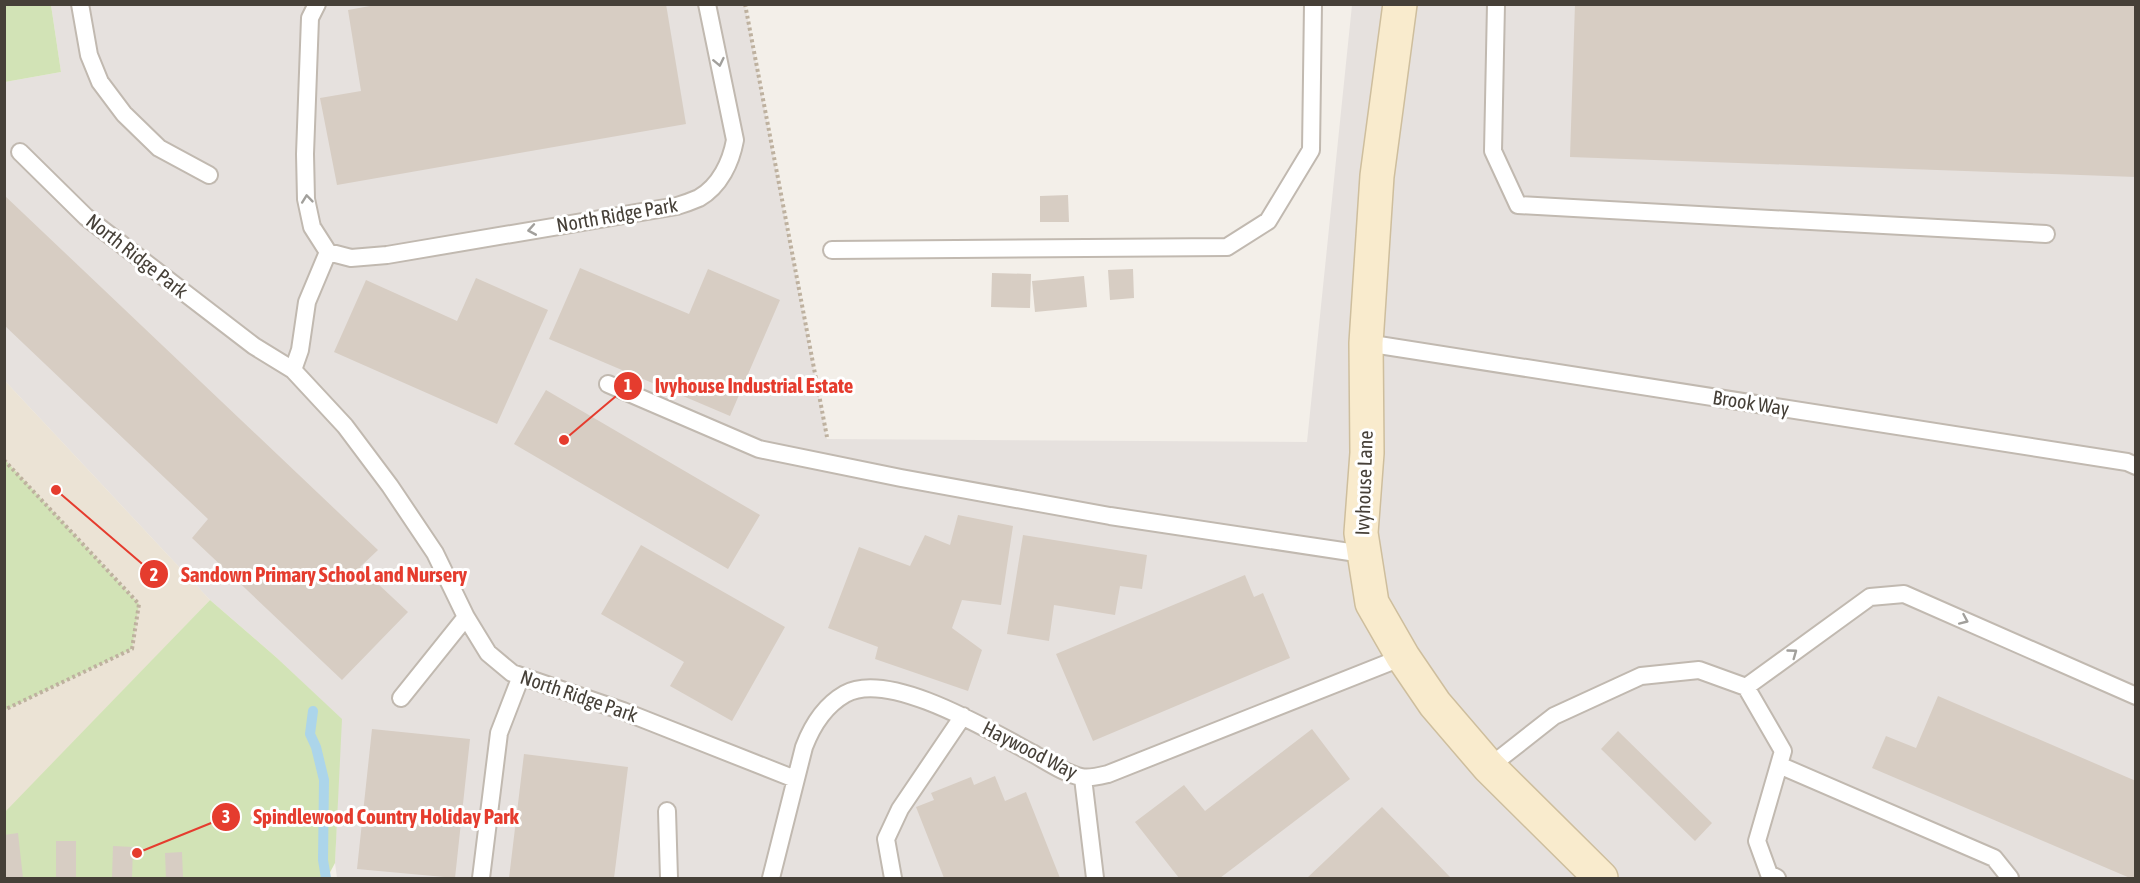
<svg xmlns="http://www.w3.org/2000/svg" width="2140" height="883" font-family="'Asap Condensed',sans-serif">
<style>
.industrial{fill:#e6e1de}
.education{fill:#ebe3d5}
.green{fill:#d2e3b6}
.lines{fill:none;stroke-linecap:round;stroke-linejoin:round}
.stream{stroke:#acd5ea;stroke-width:10}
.building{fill:#d7cdc3}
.lane-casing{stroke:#c1b9b0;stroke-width:20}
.secondary-casing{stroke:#cebe9d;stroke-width:36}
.path{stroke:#beb19f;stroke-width:4;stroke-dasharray:3 3;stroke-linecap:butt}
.lane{stroke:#fff;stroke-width:16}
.secondary{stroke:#f9ebcd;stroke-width:33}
.oneway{stroke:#a2a09c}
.labels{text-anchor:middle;stroke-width:6;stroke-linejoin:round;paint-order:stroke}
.street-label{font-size:20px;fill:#464038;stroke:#fff}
.leader{fill:none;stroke:#e53c2e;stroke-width:2}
.callout-dot{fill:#e53c2e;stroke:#fff;stroke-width:2}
.mark-label{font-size:18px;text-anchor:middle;font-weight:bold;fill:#fff}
.callout-label{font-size:21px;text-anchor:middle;font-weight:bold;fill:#e53c2e;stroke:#fff;stroke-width:6;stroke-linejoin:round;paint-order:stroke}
</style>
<rect width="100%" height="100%" fill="#f3efe9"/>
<!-- industrial -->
<path class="industrial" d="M51,5H745L827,439L1307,442L1352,5H2135V878H337L335,863L341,719L277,658L210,600L5,381V82L61,72Z"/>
<!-- education -->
<path class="education" d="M5,381L210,600L5,813Z"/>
<!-- green -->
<path class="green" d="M5,4L51,5L61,72L5,82Z
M5,460L139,604L132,649L5,710Z
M210,600L277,658L342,719L335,863L327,878H5L4,813Z"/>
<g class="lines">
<!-- stream -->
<path class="stream" d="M313,711L310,734L316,747L324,780L323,860L326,878"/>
</g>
<!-- building -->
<path class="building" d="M381,4H666L686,124L337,185L320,98L361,91L348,10Z
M1575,4H2136V177L1570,157Z
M4,195L378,550L360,567L408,612L342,680L192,538L208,519L4,325Z
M1068,195L1069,222H1040V196Z
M580,268L689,314L708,269L780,300L730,416L549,339Z
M1133,269L1134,298L1110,300L1108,270Z
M992,273L1031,274L1030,308L991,307Z
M1084,276L1087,307L1035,312L1032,281Z
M476,278L548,310L497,424L334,352L366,280L457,321Z
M546,390L760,515L728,569L514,444Z
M958,515L1013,526L1001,605L962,600L952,628L982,650L968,691L875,659L878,647L828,628L859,547L910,566L925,535L950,545Z
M1023,535L1147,555L1142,589L1120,586L1115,615L1054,605L1049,641L1007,634Z
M641,545L785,627L732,721L670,686L684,662L601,614Z
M1245,575L1254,597L1263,593L1290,658L1093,741L1056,654Z
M1938,696L2136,781V878H2130L1872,768L1886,736L1916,748Z
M372,729L470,739L455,878L357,869Z
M1312,729L1350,779L1220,878H1179L1135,822L1184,785L1205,811Z
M1618,731L1712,823L1695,841L1601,749Z
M524,754L628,767L614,878H509Z
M995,776L1005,801L1026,792L1060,878H944L916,807L934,800L931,793L971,777L974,785Z
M1382,807L1451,878H1307Z
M18,833L23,878H6L4,835Z
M56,841H76V878H56Z
M113,846L133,847L132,878H112Z
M182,852L183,878H166L165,853Z"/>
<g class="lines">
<defs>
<path id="lane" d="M80,4L89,55L100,82L124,114L159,148L209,175
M317,4L310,18L305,154L306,199L312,227L328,252L351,258L387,255L677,206C684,204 692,201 699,198C720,186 731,162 735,140L707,4
M1496,4L1493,151L1518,205L2046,234
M20,152L86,217L254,346L293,370
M832,250L1227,247L1268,221L1311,150L1313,4
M328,252L307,302L300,350L293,370L345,426L390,486L435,553L466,617L488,653L512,673L623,711L795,779
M1366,343L2127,462L2136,466
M608,384L759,449L901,478L1110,516L1363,554
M1746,687L1870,597L1904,594L2136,696
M401,698L466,617
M1779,765L1994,858L2010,878
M1489,767L1554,716L1641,676L1699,670L1746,687L1783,751L1757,841L1769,874L1777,878
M1083,778L1095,878
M667,811L669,878
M481,878L499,733L521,676
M771,878L804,747C812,726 824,706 845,694C889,669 992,732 1032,753C1048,762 1064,773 1081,777C1089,779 1100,776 1108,774L1403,657
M893,878L886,839L900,809L963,716"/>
<path id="secondary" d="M1400,4L1377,176L1366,343L1367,453L1361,533L1372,603L1403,657L1435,704L1489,767L1601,878"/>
</defs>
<!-- lane casing -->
<use href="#lane" class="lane-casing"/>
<!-- secondary casing -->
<use href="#secondary" class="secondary-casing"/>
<!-- path -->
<path class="path" d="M745,4L827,437
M4,460L139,604L132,649L4,710"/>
<!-- lane -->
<use href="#lane" class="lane"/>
<!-- secondary -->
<use href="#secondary" class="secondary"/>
</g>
<!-- one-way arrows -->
<defs><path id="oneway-chevron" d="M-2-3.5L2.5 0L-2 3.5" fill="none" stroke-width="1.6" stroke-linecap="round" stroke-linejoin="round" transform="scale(1.5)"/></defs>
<g class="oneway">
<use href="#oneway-chevron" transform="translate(719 62) rotate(78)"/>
<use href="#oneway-chevron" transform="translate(307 199) rotate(-96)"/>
<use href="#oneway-chevron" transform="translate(532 230) rotate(170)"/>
<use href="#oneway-chevron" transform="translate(1964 620) rotate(24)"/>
<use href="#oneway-chevron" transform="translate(1793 653) rotate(-36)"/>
</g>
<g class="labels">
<!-- street labels -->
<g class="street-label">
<text transform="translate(617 215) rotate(-10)" y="7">North Ridge Park</text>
<text transform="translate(137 256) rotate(38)" y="7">North Ridge Park</text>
<text transform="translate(1751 403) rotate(9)" y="7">Brook Way</text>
<text transform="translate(1364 483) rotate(-88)" y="7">Ivyhouse Lane</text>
<text transform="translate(579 696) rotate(19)" y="7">North Ridge Park</text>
<text transform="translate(1030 750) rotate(27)" y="7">Haywood Way</text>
</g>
</g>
<!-- callouts -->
<path class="leader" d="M564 440L628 386M56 490L154 574M137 853L226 817"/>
<g class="callout-dot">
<circle cx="564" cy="440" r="6"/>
<circle cx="56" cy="490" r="6"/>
<circle cx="137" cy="853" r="6"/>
<circle cx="628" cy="386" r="15"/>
<circle cx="154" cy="574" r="15"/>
<circle cx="226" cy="817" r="15"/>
</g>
<g class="mark-label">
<text x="628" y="392">1</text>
<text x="154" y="581">2</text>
<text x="226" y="823">3</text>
</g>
<g class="callout-label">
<text x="754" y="393">Ivyhouse Industrial Estate</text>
<text x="324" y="582">Sandown Primary School and Nursery</text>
<text x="386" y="824">Spindlewood Country Holiday Park</text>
</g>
<!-- border -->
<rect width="2140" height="883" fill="none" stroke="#464038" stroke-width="12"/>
</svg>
